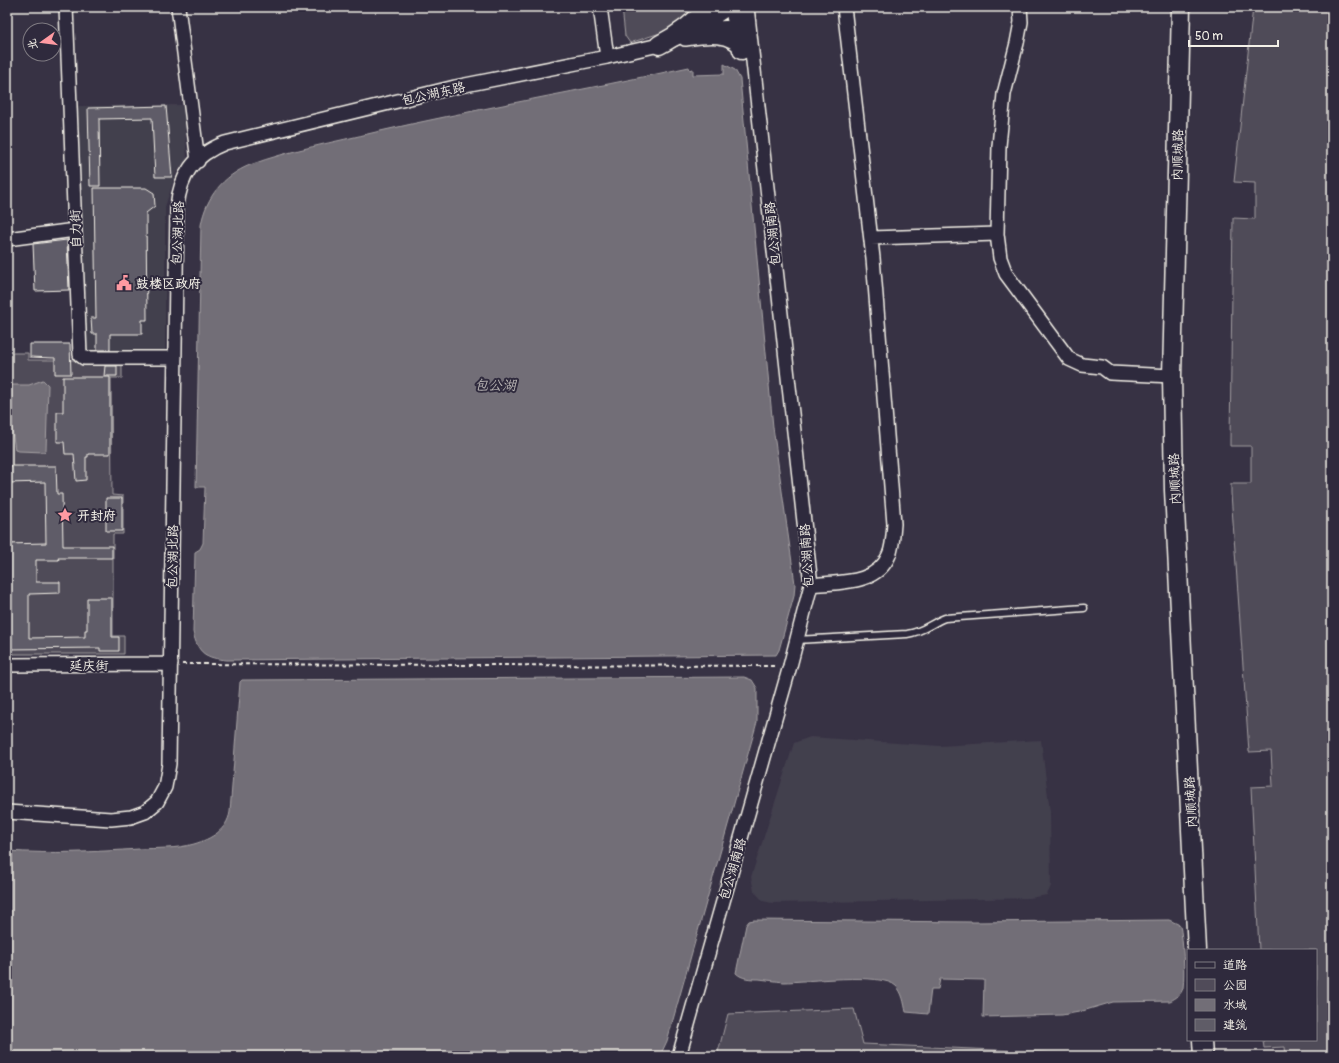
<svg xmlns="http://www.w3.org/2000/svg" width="1339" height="1063" font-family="Pangolin,'LXGW WenKai TC',sans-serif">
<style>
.built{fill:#433f4e}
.green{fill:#504b59;stroke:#a29ea0}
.water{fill:#726e77;stroke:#a6a2a4}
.building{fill:#5f5c67;stroke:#f4f1e8}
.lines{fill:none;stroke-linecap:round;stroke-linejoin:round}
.lane-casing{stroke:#f4f1e8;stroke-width:9}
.street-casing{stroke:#f4f1e8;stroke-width:16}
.secondary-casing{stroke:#f4f1e8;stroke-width:21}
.path{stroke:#f4f1e8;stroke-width:2;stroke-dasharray:4 3;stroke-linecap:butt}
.lane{stroke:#2f2a3d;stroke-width:6}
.street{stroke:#2f2a3d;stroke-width:13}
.secondary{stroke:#2f2a3d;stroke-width:18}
.labels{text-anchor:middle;stroke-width:4;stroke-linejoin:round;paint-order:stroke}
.street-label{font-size:13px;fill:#f4f1e8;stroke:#2f2a3d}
.poi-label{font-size:13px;font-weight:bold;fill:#f4f1e8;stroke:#2f2a3d;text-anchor:start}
.water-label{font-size:14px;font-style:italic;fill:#bab6b5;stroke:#2f2a3d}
</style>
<rect width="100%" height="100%" fill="#373244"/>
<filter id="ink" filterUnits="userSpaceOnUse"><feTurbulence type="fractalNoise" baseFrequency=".025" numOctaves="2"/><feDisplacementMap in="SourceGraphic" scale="8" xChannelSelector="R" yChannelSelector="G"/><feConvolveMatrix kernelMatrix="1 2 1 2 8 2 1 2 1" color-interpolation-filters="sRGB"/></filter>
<g filter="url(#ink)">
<!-- built -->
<path class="built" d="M184,105L187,159L176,173L165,207V360L85,359L78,106Z
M810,737L940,746L1041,740L1050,812L1051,886L1047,895L1030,898L772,903L763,901L754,891L751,877L794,743Z"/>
<!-- green -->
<path class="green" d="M622,7H699L678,23L666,31L630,43L625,36Z
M1253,7H1332V1056H1286L1285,1047L1264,1048L1263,1040H1316V950H1259L1251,787L1273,786L1271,751L1249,752L1231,493V484H1251V446H1230V439L1233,218L1255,219V183L1234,182Z
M7,353H28V360H122V378H111L112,495L123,496V534H113V636H124V654H7Z
M854,1009L863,1044L1082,1054L1083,1056H717L728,1014Z"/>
<!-- water -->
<path class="water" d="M724,64L735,70L740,79L773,427L795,584L794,596L779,650L776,655L227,660C206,658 198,654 193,632L195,552L200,549L203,543L205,487H196L201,225C206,197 223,176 250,165C290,150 335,142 376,132C480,108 585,90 689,67L690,70L693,69V75L724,74Z
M43,380L48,385L46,450L44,452L19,451L15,450L11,423L7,417V385H29Z
M744,677L752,680L757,688V722L667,1041L660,1056H7V851C51,854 95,852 139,849C157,848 177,849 194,844C211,839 227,830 230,812L240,682L242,680Z
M754,920L974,922L1169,920L1180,925C1183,940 1185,973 1183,988C1181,995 1176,998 1170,1001L1113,1002L1079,1012L1062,1015L983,1017L984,980L940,979L938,989H931L928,1014L906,1012C904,1003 903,993 896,986C882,972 805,982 784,982C775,981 767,980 759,979C751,979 742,979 736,973L746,925L749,921Z"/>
<!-- building -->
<path class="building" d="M166,106L172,177H155L152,118L99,119L100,186H90L88,108Z
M94,188H146L154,193L155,206L146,213L147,320H142V334H110V350H97V334H92L91,318H96Z
M67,240L69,290L35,291L33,244Z
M30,344H70L71,374H55V358L30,357Z
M105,366H117V376H104Z
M63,377H110V454H88V457H86V480L76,481L74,454H65L64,442H57V412H63Z
M7,466H56L57,494H62L63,546H112V558H58L59,560H36V582H60V593L29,594V638L85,637V630H87V598H112V637H119V651H100V648L7,649V544L46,543L45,482L7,483Z
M106,498H122V531H106Z"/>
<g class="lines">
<defs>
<path id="lane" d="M796,640L907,634C924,632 931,623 945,618L1084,608"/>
<path id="street" d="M66,7L80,355L84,358H175
M178,7L198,161
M600,7L607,57
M1020,7L1021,22L1017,43L1004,94L999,146L997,234L1000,258L1006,274L1069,359L1082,365L1102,367L1110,373L1172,376
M701,30C716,28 732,24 744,33
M685,39C706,36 729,32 744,51
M871,238L997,234
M7,239L75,230
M811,585C839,582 877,585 889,555C893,546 893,534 894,524L873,258L844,7
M7,665L171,664
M7,812L111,819L131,817L145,812L157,802L165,787L169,764L177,207C180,175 194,155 225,143L455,87L607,57L659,45L695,31L730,7
M679,1056L790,666L811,585L747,7"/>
<path id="secondary" d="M734,7L742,50
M1181,7L1172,376L1174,490L1197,950
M659,45C678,35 694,24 708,7
M1202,1040L1203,1056"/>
</defs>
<!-- lane casing -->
<use href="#lane" class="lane-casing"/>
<!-- street casing -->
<use href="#street" class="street-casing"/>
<!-- secondary casing -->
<use href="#secondary" class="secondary-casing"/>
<!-- path -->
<path class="path" d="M182,664L777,666"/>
<!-- lane -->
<use href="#lane" class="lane"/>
<!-- street -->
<use href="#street" class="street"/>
<!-- secondary -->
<use href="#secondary" class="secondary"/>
</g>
</g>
<!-- icons -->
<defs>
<symbol id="civic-bare" viewBox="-9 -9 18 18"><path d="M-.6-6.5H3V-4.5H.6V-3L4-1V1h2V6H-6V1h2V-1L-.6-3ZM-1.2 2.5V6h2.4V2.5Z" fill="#ff9aa2" stroke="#2f2a3d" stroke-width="2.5" paint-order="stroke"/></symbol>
<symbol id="sight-bare" viewBox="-9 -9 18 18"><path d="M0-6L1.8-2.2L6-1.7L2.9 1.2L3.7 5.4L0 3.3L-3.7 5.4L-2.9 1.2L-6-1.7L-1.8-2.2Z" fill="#ff9aa2" stroke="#2f2a3d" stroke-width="2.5" paint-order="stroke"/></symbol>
</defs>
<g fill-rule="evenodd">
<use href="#civic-bare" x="113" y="272" width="22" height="22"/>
<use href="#sight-bare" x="54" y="504" width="22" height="22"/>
</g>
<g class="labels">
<!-- street labels -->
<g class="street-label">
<text transform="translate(433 93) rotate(-13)" y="5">包公湖东路</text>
<text transform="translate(1177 155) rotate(-89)" y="5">内顺城路</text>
<text transform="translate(75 229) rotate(-92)" y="5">自力街</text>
<text transform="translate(177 233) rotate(-88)" y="5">包公湖北路</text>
<text transform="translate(772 234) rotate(-96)" y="5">包公湖南路</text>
<text transform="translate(1174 479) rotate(-92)" y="5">内顺城路</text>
<text transform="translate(806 556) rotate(-94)" y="5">包公湖南路</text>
<text transform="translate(172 557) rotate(-89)" y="5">包公湖北路</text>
<text x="89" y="670">延庆街</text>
<text transform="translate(1190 802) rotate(-93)" y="5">内顺城路</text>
<text transform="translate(732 869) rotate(-74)" y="5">包公湖南路</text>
</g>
<!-- poi labels -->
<g class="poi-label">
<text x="136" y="288">鼓楼区政府</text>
<text x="77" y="520">开封府</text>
</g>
<!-- water labels -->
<g class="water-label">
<text x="495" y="390">包公湖</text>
</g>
</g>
<!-- margin -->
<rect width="1339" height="1063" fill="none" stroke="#2f2a3d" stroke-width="24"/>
<rect x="12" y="12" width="1315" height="1039" fill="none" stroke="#f4f1e8" stroke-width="1.5" filter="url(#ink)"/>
<!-- legend -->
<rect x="1187" y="949" width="130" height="92" fill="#2f2a3d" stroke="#7e7a81"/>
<rect x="1195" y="962" width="20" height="6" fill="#2f2a3d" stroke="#7e7a81"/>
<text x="1223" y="969" font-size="12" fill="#f4f1e8">道路</text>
<rect x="1195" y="979" width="20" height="12" fill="#504b59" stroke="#7e7a81"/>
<text x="1223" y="989" font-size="12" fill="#f4f1e8">公园</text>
<rect x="1195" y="999" width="20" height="12" fill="#726e77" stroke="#7e7a81"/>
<text x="1223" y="1009" font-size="12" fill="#f4f1e8">水域</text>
<rect x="1195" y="1019" width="20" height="12" fill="#5f5c67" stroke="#7e7a81"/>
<text x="1223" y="1029" font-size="12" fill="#f4f1e8">建筑</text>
<!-- north arrow -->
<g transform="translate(42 42) rotate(256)"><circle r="19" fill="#2f2a3d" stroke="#7e7a81"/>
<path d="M0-3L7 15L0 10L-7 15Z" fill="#ff9aa2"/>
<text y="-6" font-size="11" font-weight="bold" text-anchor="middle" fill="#f4f1e8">北</text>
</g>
<!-- scale -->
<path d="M1189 40v6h89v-6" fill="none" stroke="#f4f1e8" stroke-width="2"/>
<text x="1195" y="40" font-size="12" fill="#f4f1e8" stroke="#2f2a3d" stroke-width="3" paint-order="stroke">50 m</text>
</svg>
